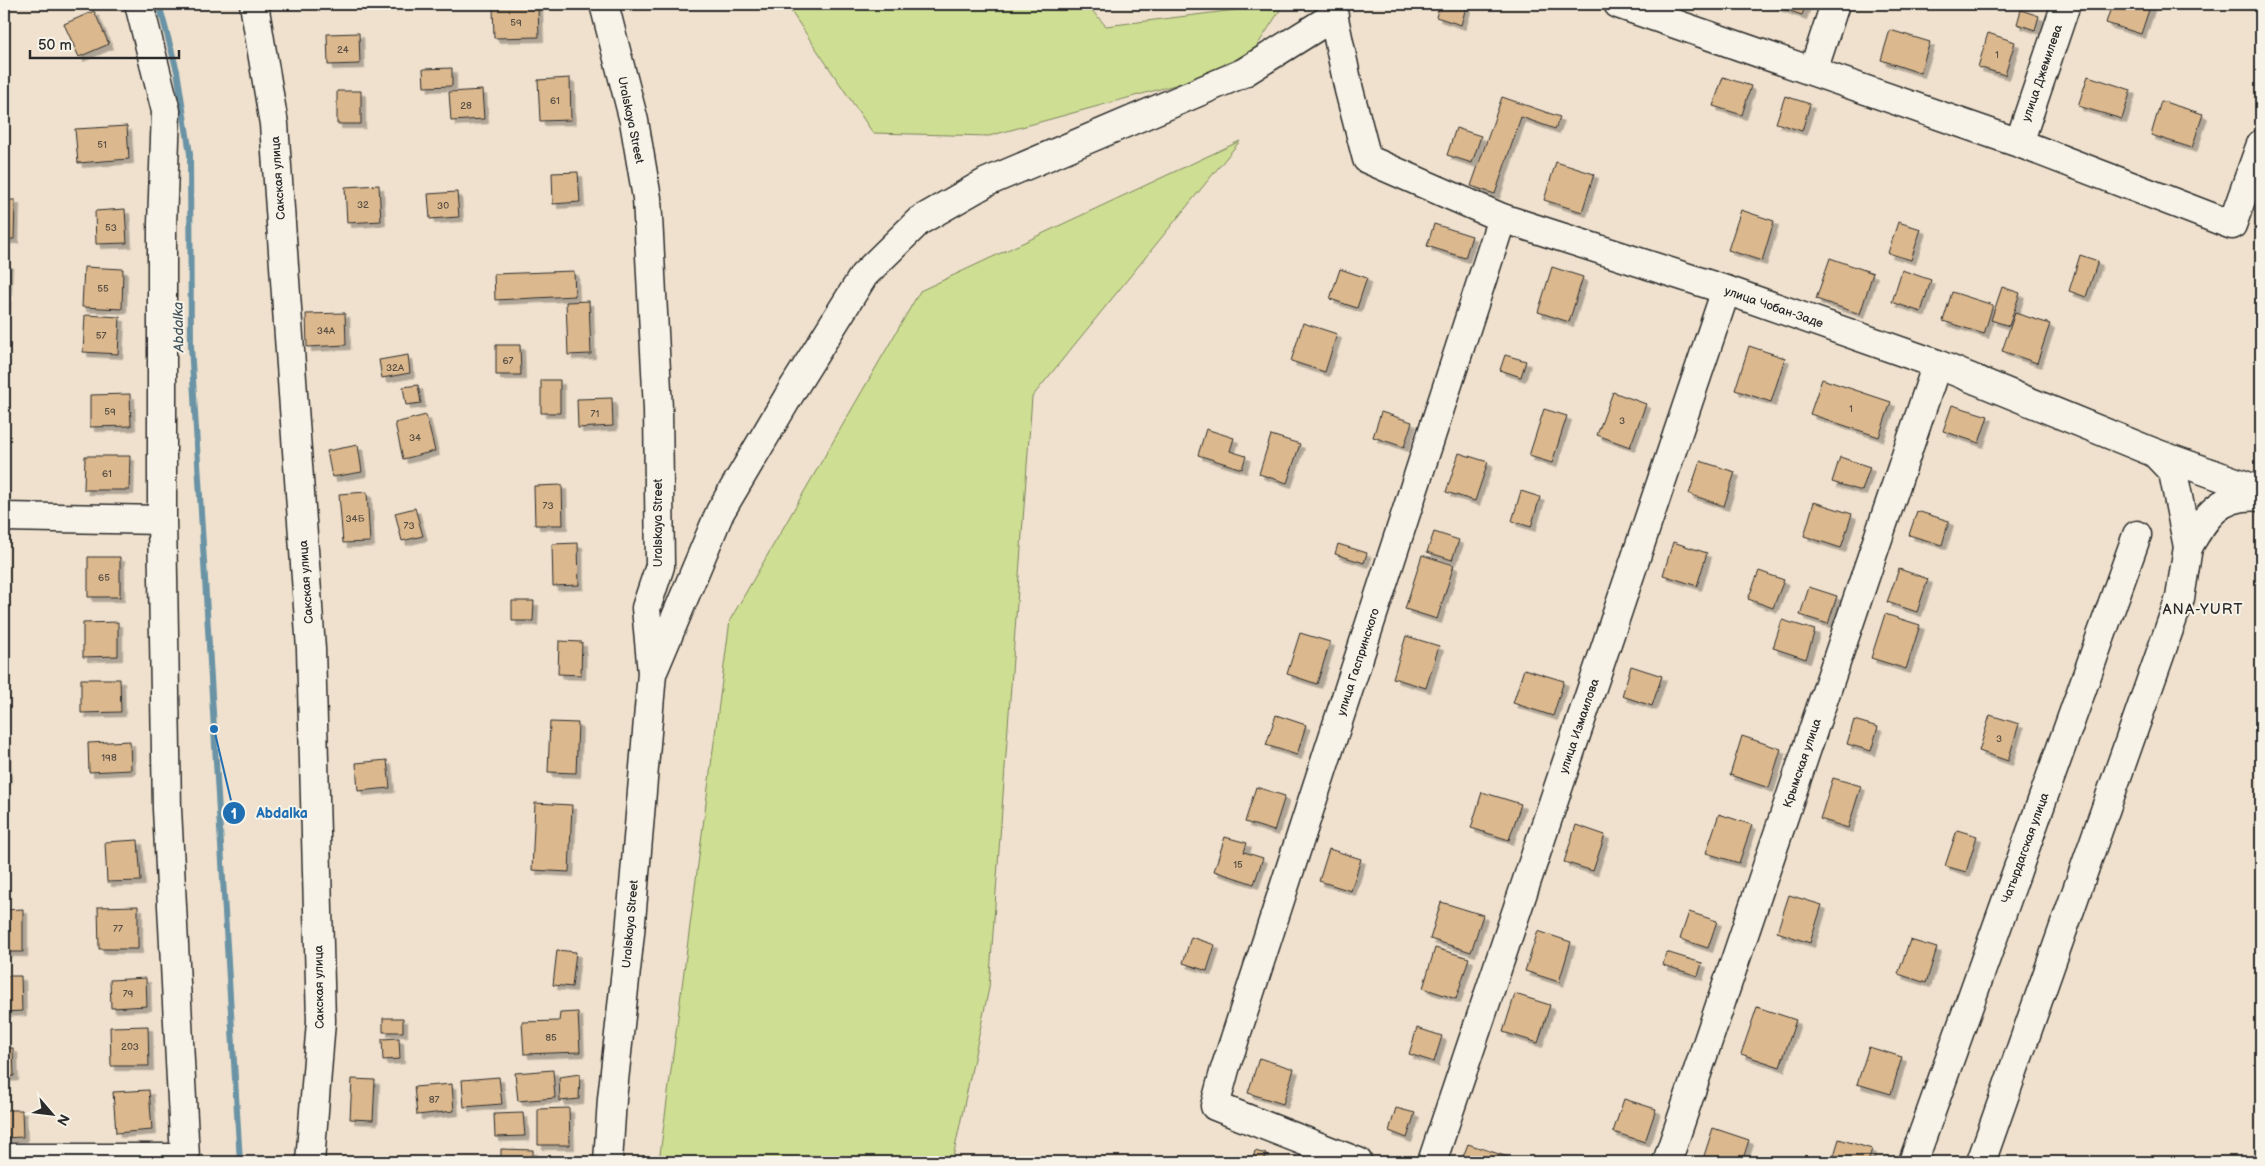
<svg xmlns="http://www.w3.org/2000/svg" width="2265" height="1166" font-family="'Balsamiq Sans',sans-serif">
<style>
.green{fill:#cede92;stroke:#7c845e}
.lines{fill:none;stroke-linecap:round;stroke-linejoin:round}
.stream{stroke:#6a93a5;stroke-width:6}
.building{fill:#dbb88d;stroke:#2b2b2b;filter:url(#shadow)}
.minor-casing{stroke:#2b2b2b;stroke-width:31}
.major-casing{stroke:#2b2b2b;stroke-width:31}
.minor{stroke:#f7f3e8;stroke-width:28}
.major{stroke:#f7f3e8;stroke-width:28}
.labels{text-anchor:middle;stroke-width:4;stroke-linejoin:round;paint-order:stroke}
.number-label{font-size:10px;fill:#574e44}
.street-label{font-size:12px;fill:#2b2b2b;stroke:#f7f3e8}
.water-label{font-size:14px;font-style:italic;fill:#45565e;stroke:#f7f3e8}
.quarter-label{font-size:15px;letter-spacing:1px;fill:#2b2b2b;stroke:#f7f3e8}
.leader{fill:none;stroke:#1f6fb2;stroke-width:2}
.callout-dot{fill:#1f6fb2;stroke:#f7f3e8;stroke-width:2}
.mark-label{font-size:15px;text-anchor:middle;font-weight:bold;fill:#fff}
.callout-label{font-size:14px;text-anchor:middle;font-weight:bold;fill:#1f6fb2;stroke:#f7f3e8;stroke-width:4;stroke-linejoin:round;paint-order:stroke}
</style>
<defs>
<filter id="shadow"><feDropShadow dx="4.5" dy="4.5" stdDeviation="0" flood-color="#0004"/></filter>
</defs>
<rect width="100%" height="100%" fill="#efe1cd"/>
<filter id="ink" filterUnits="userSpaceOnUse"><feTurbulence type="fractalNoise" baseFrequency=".02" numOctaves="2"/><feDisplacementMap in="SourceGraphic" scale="10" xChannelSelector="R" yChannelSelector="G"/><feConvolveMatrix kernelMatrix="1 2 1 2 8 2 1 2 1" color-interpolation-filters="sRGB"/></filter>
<g filter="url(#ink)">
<!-- green -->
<path class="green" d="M786,4H1086L1106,26L1284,4L1244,66L989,136L873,133Z
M1240,141L1032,397L989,988L952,1162H659L730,620L920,291Z"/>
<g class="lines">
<!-- stream -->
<path class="stream" d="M159,4L177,71L190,154L191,346L240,1162"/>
</g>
<!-- building -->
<path class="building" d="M1440,4H1467L1461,25L1436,17Z
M1772,4H1806L1802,15L1772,5Z
M2112,4H2151L2141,34L2106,23Z
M538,6L539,37L494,38L493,7Z
M2021,10L2039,16L2035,30L2017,24Z
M94,11L109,44L79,57L64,24Z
M1890,30L1930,42L1920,73L1881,60Z
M359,33L360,64L328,65L327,34Z
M1988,33L2015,42L2005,75L1978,67Z
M452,68V86L424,87L423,69Z
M2088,76L2131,90L2122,119L2078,106Z
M1723,77L1751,86L1742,115L1713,106Z
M570,78L571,120L540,121L538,80Z
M482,90L484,119L451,121L449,92Z
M337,91H361V124H337Z
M1785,96L1810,104L1802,131L1776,123Z
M1502,97L1560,117L1555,129L1521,117L1495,194L1471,186Z
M2161,101L2203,114L2192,148L2151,135Z
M127,126L129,159L78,163L75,129Z
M1456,128L1481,136L1472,163L1447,155Z
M1556,162L1594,174L1582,212L1544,200Z
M578,172L580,202L553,204L552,173Z
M379,185L381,221L347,223L345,187Z
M457,192L459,217L430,219L428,194Z
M4,200H15L14,239H4Z
M125,209L127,243L96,244L95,211Z
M1741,210L1774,221L1762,261L1728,250Z
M1898,222L1921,229L1911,260L1888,253Z
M1434,224L1472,236L1465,258L1427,246Z
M2080,255L2098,261L2086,297L2069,291Z
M1830,258L1873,273L1860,314L1816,299Z
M4,263H8L6,310H4Z
M84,267L123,269L122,309L82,307Z
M1552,267L1583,277L1569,322L1538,312Z
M1340,269L1367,278L1357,308L1330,299Z
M1902,270L1931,280L1921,312L1892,302Z
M574,271L575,296L495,300L494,274Z
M2002,287L2020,293L2009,326L1991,320Z
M1952,292L1993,305L1984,334L1943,321Z
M589,301L591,354L568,355L566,302Z
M345,313L346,345L307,347L306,314Z
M2015,313L2050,324L2037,363L2002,351Z
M85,315L120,317L118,354L83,352Z
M1303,323L1337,334L1325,372L1291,361Z
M496,345H520L521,375H496Z
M1749,346L1785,358L1771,402L1735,390Z
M408,355L410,373L382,378L379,360Z
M1505,355L1526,361L1521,377L1500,370Z
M1822,379L1891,402L1879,437L1810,414Z
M541,380H560V413H541Z
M418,385L421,403L406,405L403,387Z
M1613,392L1646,404L1630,447L1597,435Z
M130,394L131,426L90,427V395Z
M612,398L613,426L578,428L577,399Z
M1952,405L1988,416L1979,443L1943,431Z
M1544,409L1567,416L1552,463L1529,456Z
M1381,412L1412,422L1404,447L1373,437Z
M426,415L435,451L403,459L395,423Z
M1206,429L1234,438L1230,451L1246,456L1242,469L1198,455Z
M1271,435L1300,444L1287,483L1259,474Z
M358,445L362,472L332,477L327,451Z
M1459,453L1488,462L1475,501L1446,492Z
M85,456H130L129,490H84Z
M1840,457L1870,467L1862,491L1832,482Z
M1700,461L1735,472L1724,506L1689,494Z
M562,485L563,525H535L534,486Z
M1521,491L1540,497L1531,527L1512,521Z
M367,492L370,542L343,543L339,494Z
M1814,502L1852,514L1841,548L1804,536Z
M415,508L423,536L402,541L395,513Z
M1917,511L1949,521L1942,545L1909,535Z
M1434,532L1459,540L1452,560L1427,552Z
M1673,542L1707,553L1697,586L1663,575Z
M578,543L579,585L553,586L552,544Z
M1338,544L1367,553L1364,563L1335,554Z
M1422,555L1454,565L1437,619L1405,609Z
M88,557H120V597H88Z
M1899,569L1928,579L1917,612L1887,602Z
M1759,571L1784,580L1773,608L1748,599Z
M1809,587L1837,596L1828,624L1800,615Z
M512,601H534L533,621H512Z
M1885,614L1920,625L1906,669L1871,658Z
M1782,620L1815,630L1806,659L1773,648Z
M118,622V656L83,657V623Z
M1300,633L1330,642L1317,684L1287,674Z
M1406,636L1439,646L1426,688L1393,678Z
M559,641L582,642L581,675L558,674Z
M1631,666L1662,676L1652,706L1622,696Z
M1524,669L1564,681L1553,716L1513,703Z
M81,679H120L121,712L81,713Z
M1276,715L1306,725L1297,755L1266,745Z
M1990,715L2019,724L2008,761L1979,751Z
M1854,720L1878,727L1871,751L1847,744Z
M550,722L578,723L576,773L548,772Z
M1742,736L1781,749L1769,788L1730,775Z
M130,741L131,770L89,772L88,743Z
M4,744H6L7,779H4Z
M387,760L390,788L358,791L356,763Z
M1833,778L1861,786L1848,828L1820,819Z
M1256,787L1285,796L1274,831L1245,822Z
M1482,792L1521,804L1509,840L1471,828Z
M535,803L572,805L569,872L532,870Z
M1719,814L1752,825L1739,863L1706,853Z
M1576,825L1605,835L1593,871L1564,862Z
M1957,830L1977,836L1966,872L1945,866Z
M1225,837L1247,843L1244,852L1263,858L1254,884L1214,871Z
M138,840L141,881L107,882L105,842Z
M1329,849L1361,859L1351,891L1319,881Z
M1789,895L1822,905L1810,943L1777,932Z
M1441,902L1483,915L1471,952L1430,939Z
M138,906V949H99L98,907Z
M23,909V952H4V910Z
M1689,912L1717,921L1708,948L1680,939Z
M1538,931L1571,942L1559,982L1525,971Z
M1191,937L1215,945L1207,971L1183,963Z
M1910,940L1937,948L1926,983L1898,974Z
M1435,948L1469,958L1456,999L1423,988Z
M557,950L576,952L572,987L553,985Z
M1666,952L1702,963L1698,976L1663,965Z
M4,976H21L22,1011L4,1012Z
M146,978L147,1006L111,1008L110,980Z
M1515,994L1550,1005L1538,1043L1503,1032Z
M1757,1007L1796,1020L1780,1067L1741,1054Z
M578,1012L580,1052L524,1054L522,1022L559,1021L560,1013Z
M383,1018H403V1032H383Z
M148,1026L149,1066H111L110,1027Z
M1417,1028L1442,1036L1434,1062L1409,1054Z
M399,1038L400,1059L383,1060L382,1039Z
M1869,1047L1902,1057L1891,1094L1857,1084Z
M4,1048H13L14,1076L4,1077Z
M1259,1058L1294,1069L1283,1104L1248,1093Z
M553,1070L555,1098L518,1101L515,1073Z
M580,1074L579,1099L560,1101L559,1077Z
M499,1077L502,1104L464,1107L462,1080Z
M352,1079L375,1080L373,1120L350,1119Z
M452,1084L454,1111L417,1115L414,1087Z
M149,1090L152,1130L116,1133L113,1092Z
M1624,1099L1656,1109L1645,1142L1613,1132Z
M569,1108L570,1145H538V1109Z
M1396,1108L1415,1113L1407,1138L1389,1131Z
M4,1110H22L23,1137L4,1138Z
M523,1113L525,1136L495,1137L494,1114Z
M1713,1128L1749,1140L1742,1162H1714L1703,1159Z
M1839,1139L1872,1149L1868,1162H1832Z
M1468,1144L1511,1158L1510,1162H1461Z
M501,1149L533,1150V1162H501Z
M1255,1151L1266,1154L1264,1162H1252Z"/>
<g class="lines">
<defs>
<path id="minor" d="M254,4L274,124L311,649L321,1021L310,1162
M604,4L634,121L647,198L658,409L660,566L646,608L652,673L630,933L612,1099L608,1162
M1618,4L2019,143L2232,225L2261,144
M1813,71L1835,4
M2019,143L2066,4
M2155,453L2261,491
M4,517L162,520
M2188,547C2206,516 2220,493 2261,497
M654,669L720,512L794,387L864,275L919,221L987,182L1243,73L1334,16
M4,1158H185L167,809L162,520V224L166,111L139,4
M1358,1162L1215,1106L1225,1069L1502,218
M1432,1162L1726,290
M1667,1162L1937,364
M1913,1162L2137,535"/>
<path id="major" d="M1331,4L1349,90L1367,159L1502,218L1726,290L1937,364L2155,453L2173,472L2188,547L2180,598L1981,1162"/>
</defs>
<!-- minor casing -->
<use href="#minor" class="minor-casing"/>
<!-- major casing -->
<use href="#major" class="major-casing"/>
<!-- minor -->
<use href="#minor" class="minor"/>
<!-- major -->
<use href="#major" class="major"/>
</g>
</g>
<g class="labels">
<!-- number labels -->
<g class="number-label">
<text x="516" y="26">59</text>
<text x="343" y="53">24</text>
<text x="1997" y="58">1</text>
<text x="555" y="104">61</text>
<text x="466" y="109">28</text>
<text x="102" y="148">51</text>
<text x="363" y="208">32</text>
<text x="443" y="209">30</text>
<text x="111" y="231">53</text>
<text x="103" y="292">55</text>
<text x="326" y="334">34А</text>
<text x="101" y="339">57</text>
<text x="508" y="364">67</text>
<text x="395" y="371">32А</text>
<text x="1851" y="412">1</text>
<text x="110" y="415">59</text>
<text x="595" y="417">71</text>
<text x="1622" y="424">3</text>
<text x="415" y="441">34</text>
<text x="107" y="477">61</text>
<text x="548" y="509">73</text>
<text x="355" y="522">34Б</text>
<text x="409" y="529">73</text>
<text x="104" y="581">65</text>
<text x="1999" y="742">3</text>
<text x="109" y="761">198</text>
<text x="1238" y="868">15</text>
<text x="118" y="932">77</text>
<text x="128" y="997">79</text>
<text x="551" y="1041">85</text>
<text x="130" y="1050">203</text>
<text x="434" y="1103">87</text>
</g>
<!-- street labels -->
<g class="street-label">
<text transform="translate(2042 73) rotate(-71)" y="4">улица Джемилева</text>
<text transform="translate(631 120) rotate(78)" y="4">Uralskaya Street</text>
<text transform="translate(278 178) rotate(-94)" y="4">Сакская улица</text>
<text transform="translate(1774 307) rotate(19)" y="4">улица Чобан-Заде</text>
<text transform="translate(658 523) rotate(-90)" y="4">Uralskaya Street</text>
<text transform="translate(306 582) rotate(-94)" y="4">Сакская улица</text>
<text transform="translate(1358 662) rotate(-72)" y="4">улица Гаспринского</text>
<text transform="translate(1579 726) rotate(-71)" y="4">улица Измаилова</text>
<text transform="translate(1802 763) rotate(-71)" y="4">Крымская улица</text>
<text transform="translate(2025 848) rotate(-70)" y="4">Чатырдагская улица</text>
<text transform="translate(630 924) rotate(-85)" y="4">Uralskaya Street</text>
<text transform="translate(319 987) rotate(-91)" y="4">Сакская улица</text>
</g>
<!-- water labels -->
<g class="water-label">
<text transform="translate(178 327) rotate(-91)" y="5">Abdalka</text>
</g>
<!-- quarter labels -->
<g class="quarter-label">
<text x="2203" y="614">ANA-YURT</text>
</g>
</g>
<!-- callouts -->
<path class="leader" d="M214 729L234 813"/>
<g class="callout-dot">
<circle cx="214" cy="729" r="5"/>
<circle cx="234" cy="813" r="12"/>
</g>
<g class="mark-label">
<text x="234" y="819">1</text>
</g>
<g class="callout-label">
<text x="282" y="818">Abdalka</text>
</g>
<!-- margin -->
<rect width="2265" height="1166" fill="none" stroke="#f7f3e8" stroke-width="20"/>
<rect x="10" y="10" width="2245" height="1146" fill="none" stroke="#2b2b2b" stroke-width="2" filter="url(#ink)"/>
<!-- north arrow -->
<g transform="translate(52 1114) rotate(118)" stroke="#f7f3e8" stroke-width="4" paint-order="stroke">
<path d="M0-4L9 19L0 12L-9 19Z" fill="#2b2b2b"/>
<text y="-8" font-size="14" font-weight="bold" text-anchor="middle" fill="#2b2b2b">N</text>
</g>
<!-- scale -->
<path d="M30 50v8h149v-8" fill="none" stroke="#2b2b2b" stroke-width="2.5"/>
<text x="38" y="50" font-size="15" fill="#2b2b2b" stroke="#f7f3e8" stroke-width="4" paint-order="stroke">50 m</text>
</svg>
